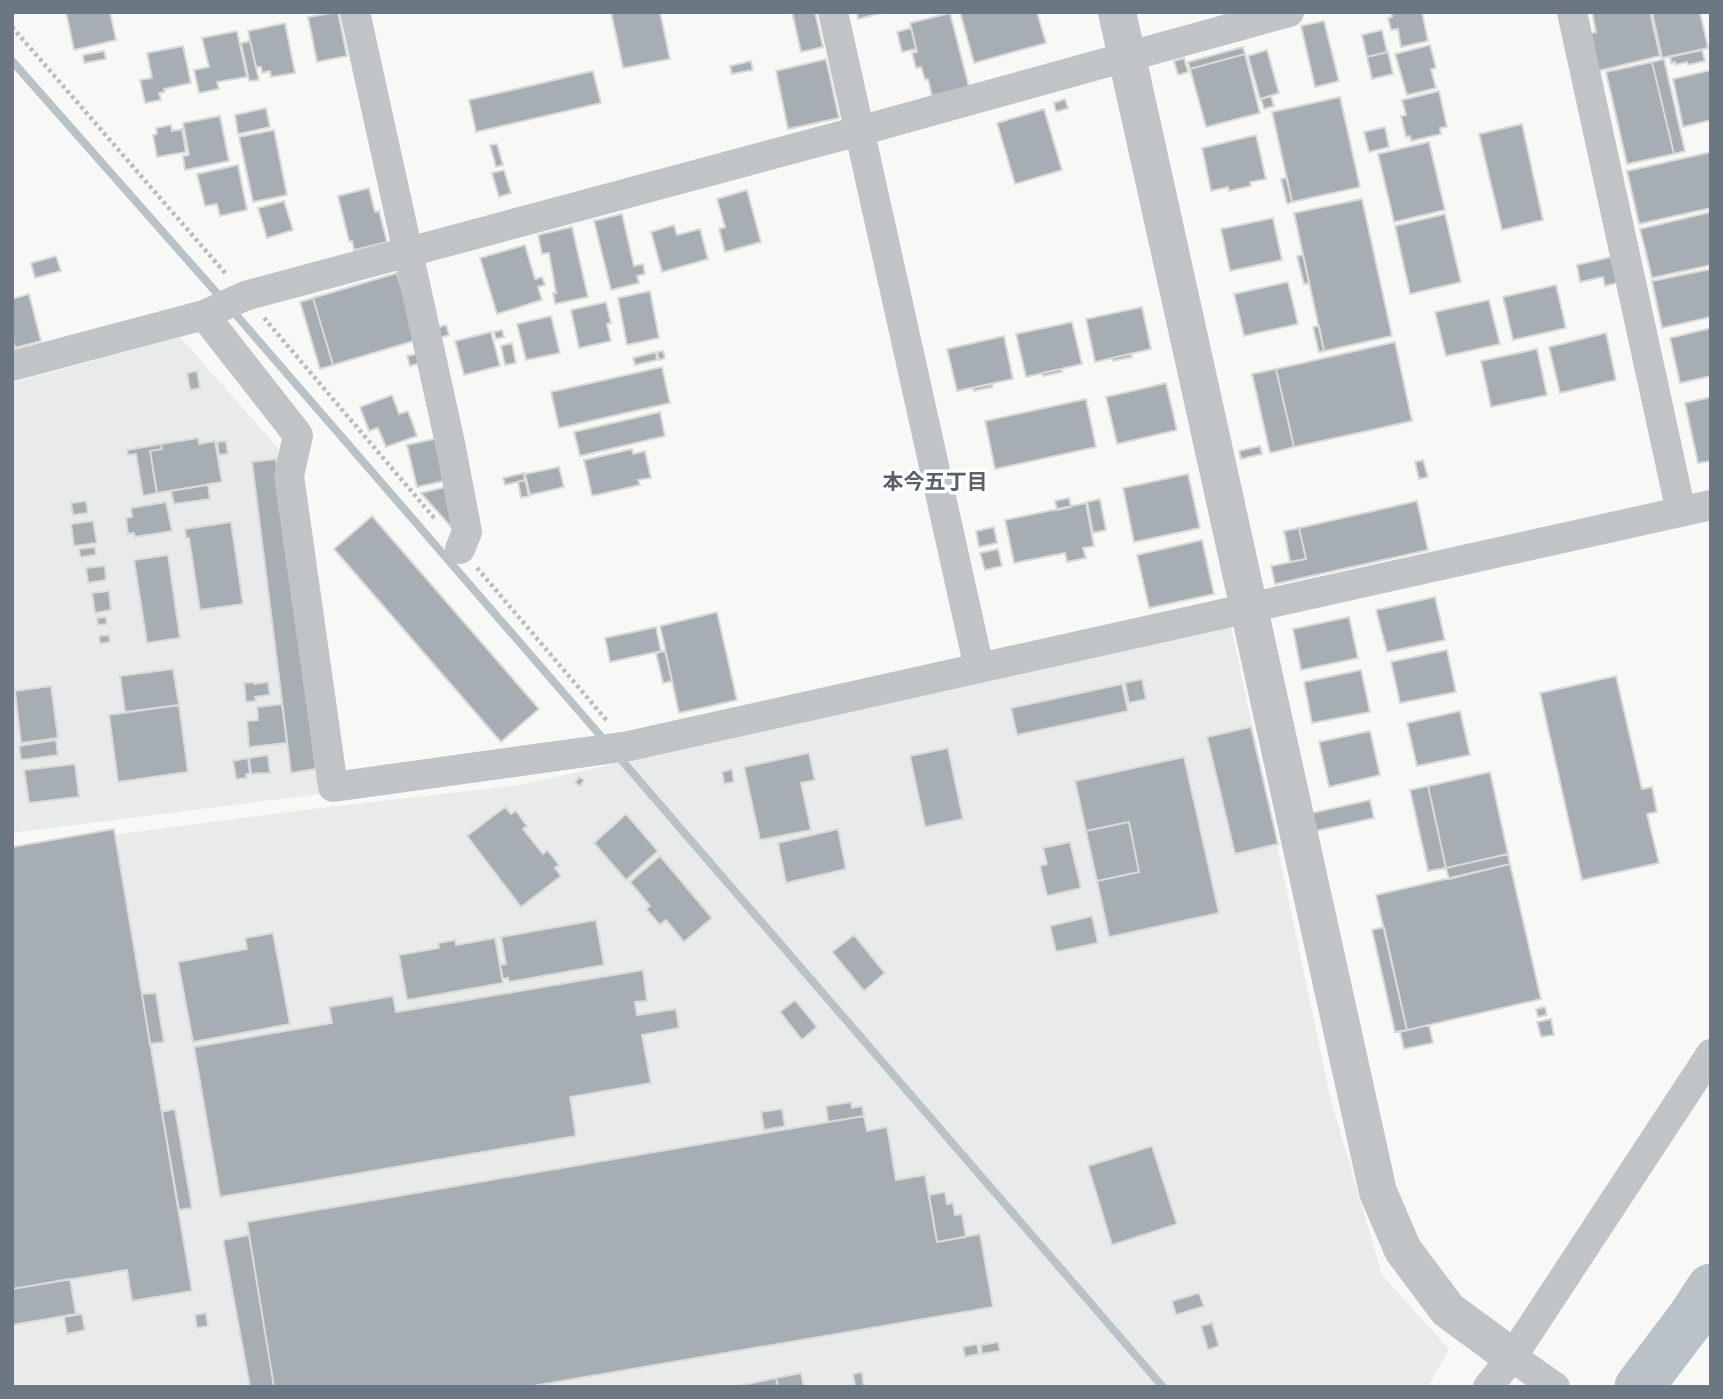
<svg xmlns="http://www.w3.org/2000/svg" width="1723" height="1399" font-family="Inter,'Noto Sans JP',sans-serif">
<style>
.built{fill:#e9eaea}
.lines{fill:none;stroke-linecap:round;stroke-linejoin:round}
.stream{stroke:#b9c2c7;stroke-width:8}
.river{stroke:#b9c2c7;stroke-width:49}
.building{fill:#a6adb3;stroke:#dadad9;stroke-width:2}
.path{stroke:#babdbf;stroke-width:4.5;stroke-dasharray:3.5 3.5;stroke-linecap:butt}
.minor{stroke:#c0c4c7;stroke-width:30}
.tertiary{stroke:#c0c4c7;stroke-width:38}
.labels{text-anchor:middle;stroke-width:7;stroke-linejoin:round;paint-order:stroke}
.neighbourhood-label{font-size:21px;font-weight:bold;fill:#58616a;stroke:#fff}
</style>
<rect width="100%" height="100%" fill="#f8f8f6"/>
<!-- built -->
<path class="built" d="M180,337L278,448L320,794L12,833V383Z
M1231,626L1330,1097L1382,1275L1449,1349L1428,1387H12V848L320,808L520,785Z"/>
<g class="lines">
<!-- stream -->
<path class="stream" d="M12,61L222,299
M231,309L605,741
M618,756L1163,1387"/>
<!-- river -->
<path class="river" d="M1639,1387L1692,1317L1711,1288"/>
</g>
<!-- building -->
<path class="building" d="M66,12H110L116,40L74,50Z
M338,12L347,56L317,62L308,17Z
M611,12H660L670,59L623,68Z
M792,12H815L823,47L801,52Z
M857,12H886L858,19Z
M960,12H1037L1046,43L974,63Z
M1391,12H1422L1428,41L1401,47L1398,29L1391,30L1388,18L1392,17Z
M1592,12H1650L1660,56L1598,71L1589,34L1596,32Z
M1652,12H1700L1708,48L1662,58Z
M950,13L969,87L932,96L928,79L925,80L921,67L916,68L912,53L917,52L910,23Z
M1324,21L1339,81L1315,87L1301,26Z
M285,23L295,73L271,77L270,71L262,73L261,67H256L248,31Z
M911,28L916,49L902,52L897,32Z
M1382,30L1387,52L1367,57L1362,35Z
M237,31L247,77L217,82L219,89L199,93L194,70L209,67L202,38Z
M250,41L259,80L249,81L241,43Z
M1430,45L1436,68L1431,69L1436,88L1407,95L1395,54Z
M183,46L191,83L164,89L165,92L159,93L161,100L145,103L140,80L152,78L147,53Z
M1243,47L1245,54L1190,69L1188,62Z
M1267,50L1279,93L1260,99L1248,56Z
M1702,50L1705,61L1688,65L1687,62L1675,65V62L1671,63L1670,57Z
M104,51L106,59L84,63L83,55Z
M1388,52L1393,74L1372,79L1367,57Z
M1245,54L1260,113L1206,127L1190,69Z
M1184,58L1188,72L1178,75L1174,61Z
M826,59L839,118L788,129L776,71Z
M1664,59L1685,151L1674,154L1652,62Z
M751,61L753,70L732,74L730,66Z
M1652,62L1674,154L1627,164L1606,72Z
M1711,70V120L1683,127L1673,79Z
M593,71L601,103L476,132L469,100Z
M1439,91L1447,127L1440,128L1441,134L1411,141L1410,136L1406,137L1401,116L1406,115L1402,100Z
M1271,96L1274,106L1264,109L1261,99Z
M1340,97L1360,187L1292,202L1272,112Z
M1065,99L1068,108L1056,112L1054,103Z
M266,108L270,127L238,134L235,115Z
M1044,109L1062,170L1015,184L997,123Z
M220,116L229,161L185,170L183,156L189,155L183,123Z
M1522,124L1543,220L1502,230L1479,134Z
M171,125L172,131L182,129L186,152L157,157L153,135L157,134L156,128Z
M1385,127L1389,147L1369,152L1364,132Z
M274,130L287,195L253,202L239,137Z
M1256,135L1266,179L1250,182L1251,186L1229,191L1228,187L1211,191L1202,148Z
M1429,142L1445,210L1394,222L1378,154Z
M497,144L503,165L496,167L490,145Z
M1711,152V208L1639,224L1627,171Z
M238,165L247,210L220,216L217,204L205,206L197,174Z
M504,170L511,193L499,197L492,173Z
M1287,178L1292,202L1287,204L1281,179Z
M369,188L375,212L379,211L387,242L354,250L352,241H349L338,196Z
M747,190L761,242L725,252L719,229L725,227L717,199Z
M1362,199L1392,336L1324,351L1294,213Z
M284,201L293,230L267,238L258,208Z
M1711,212V265L1652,278L1640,229Z
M622,214L634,266L643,264L645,274L637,276L639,283L611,290L594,221Z
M1445,214L1461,282L1410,294L1395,226Z
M1273,218L1282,260L1230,271L1221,229Z
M674,225L677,235L700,229L708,259L662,272L651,232Z
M572,227L588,297L555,304L553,293H556L549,253L542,254L538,235Z
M525,245L535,279L542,277L545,285L538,287L542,300L497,314L480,258Z
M1303,255L1309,283L1304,284L1297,256Z
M56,256L61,271L35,278L31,263Z
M1611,257L1617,283L1605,286L1603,277L1580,282L1577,265Z
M1711,269V317L1662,328L1652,281Z
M397,273L417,340L333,365L313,298Z
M1288,282L1298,324L1244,336L1234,294Z
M1556,285L1566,328L1513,340L1503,297Z
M650,291L659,338L627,345L618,298Z
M29,294L41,341L15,348L12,338V299Z
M313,298L333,365L320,369L300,302Z
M1489,300L1500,344L1446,356L1435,312Z
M606,302L611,323L607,324L611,341L579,348L571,310Z
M1142,307L1151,349L1095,362L1086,319Z
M551,316L560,353L526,360L517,324Z
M1072,322L1082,364L1026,377L1016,334Z
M446,325L449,335L436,339L433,329Z
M1319,326L1324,351L1319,352L1313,327Z
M1711,328V376L1680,383L1670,338Z
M502,330L504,337L496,339L494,332Z
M491,332L500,366L464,375L455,341Z
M1606,333L1616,380L1560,393L1549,347Z
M1004,336L1013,379L957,391L947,349Z
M1395,342L1412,421L1294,447L1276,369Z
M512,343L516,363L505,365L501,346Z
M1537,349L1547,395L1491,407L1481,361Z
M663,351L665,358L659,360L657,352Z
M656,352L657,360L635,365L633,358Z
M419,353L421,363L410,366L407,356Z
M1131,354L1132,357L1113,361L1112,358Z
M662,367L670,403L559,428L551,392Z
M1061,369L1062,372L1043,376L1042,373Z
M1276,369L1294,447L1270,453L1252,374Z
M197,371L200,388L190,390L187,373Z
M1166,383L1177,430L1117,444L1106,397Z
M992,384L993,387L974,391L973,388Z
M392,395L399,414L408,411L417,436L386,447L378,428L369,431L360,407Z
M1711,397V461L1698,463L1685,403Z
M1086,399L1096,447L995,469L985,421Z
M660,412L665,436L580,456L574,432Z
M198,438L199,444L215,441L222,482L157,493L150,451L162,449L161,444Z
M439,438L448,480L417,487L407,445Z
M226,441L228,454L219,455L217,442Z
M161,444L162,449L150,451L157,493L143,496L136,454L128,455L127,450Z
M1260,446L1262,454L1241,459L1239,451Z
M632,449L633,454L645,451L651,478L638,480L640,485L592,496L584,460Z
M276,459L316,769L291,773L252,462Z
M1423,460L1428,477L1419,479L1415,462Z
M559,467L564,487L530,495L525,474Z
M524,473L525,480L505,485L503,478Z
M1188,474L1200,528L1134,542L1123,488Z
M525,480L529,496L521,498L518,482Z
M208,485L210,499L174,504L171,491Z
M450,486L452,528L421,493Z
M1069,498L1071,507L1057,510L1055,501Z
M1100,499L1106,530L1093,533L1087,502Z
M86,501L88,513L73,515L71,503Z
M1417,501L1428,550L1275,584L1271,566L1306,559L1299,528Z
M166,502L172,531L135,537L134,533L128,534L126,518L132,517L131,508Z
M1086,503L1094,546L1083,548L1086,558L1067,562L1065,553L1014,563L1005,520Z
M372,516L539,709L501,742L334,549Z
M93,521L97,543L74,546L71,524Z
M231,522L243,604L200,610L189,538H186L185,529Z
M994,527L997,543L979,547L976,531Z
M1299,528L1306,559L1290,562L1284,531Z
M1202,540L1214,594L1149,608L1137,555Z
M95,547L96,555L80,557L79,549Z
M998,549L1002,566L985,570L980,553Z
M168,555L180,638L147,643L134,560Z
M105,566L106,580L88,583L86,568Z
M109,591L111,610L95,613L92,593Z
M1435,597L1445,640L1387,652L1376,610Z
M717,612L737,700L679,713L660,626Z
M106,617L107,624L98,625L97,618Z
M1349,617L1358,658L1301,670L1293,629Z
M656,627L661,651L610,662L605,638Z
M109,635L110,642L100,644L99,636Z
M1447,650L1456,692L1400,703L1391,662Z
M665,651L672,681L663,683L656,653Z
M173,669L179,705L125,712L120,676Z
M1361,670L1370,712L1312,723L1304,682Z
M1616,676L1642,789L1652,787L1657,812L1647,814L1659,863L1582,880L1540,693Z
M1142,679L1146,699L1129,703L1125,683Z
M253,682L254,684L268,682L270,695L255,697L256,701L246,702L244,683Z
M1122,684L1128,711L1017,735L1011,708Z
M51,686L58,738L21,743L15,691Z
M282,704L287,743L249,747L247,721L258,720L257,707Z
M179,705L188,772L118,782L109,715Z
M1460,711L1470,755L1417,766L1407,723Z
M1251,727L1278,844L1235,854L1207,737Z
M1370,731L1380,775L1329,787L1319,742Z
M56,740L58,755L21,760L19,746Z
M948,748L963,819L925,827L910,756Z
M809,753L815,780L801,783L811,830L760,840L744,767Z
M268,755L270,773L251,774L249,758Z
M1184,757L1219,913L1109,937L1097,881L1139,872L1129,822L1086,831L1075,781Z
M248,758L250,774H246L247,778L236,779L233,761Z
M75,764L79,797L29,803L24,770Z
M732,769L734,782L724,784L722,772Z
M1490,772L1508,854L1446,868L1428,786Z
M579,777L584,780L580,786L575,783Z
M1428,786L1446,868L1428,871L1410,790Z
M1370,800L1374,818L1316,831L1312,813Z
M505,807L511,814L516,811L527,826L523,829L543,854L547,850L559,865L555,868L561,876L521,907L467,836Z
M626,814L658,851L626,880L594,843Z
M1129,822L1139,872L1097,881L1086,831Z
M114,829L192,1291L132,1301L127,1270L12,1289V847Z
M838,829L846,869L786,883L778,843Z
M1070,842L1081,888L1047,896L1040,866L1047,864L1043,848Z
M1508,854L1510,864L1449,879L1446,868Z
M660,856L712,918L684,942L666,920L660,925L646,909L650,906L630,882Z
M1510,864L1541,999L1407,1030L1376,895Z
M1092,916L1098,943L1056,952L1050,926Z
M596,920L604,965L509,982L508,978L503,979L500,965L506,964L501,937Z
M1384,927L1407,1030L1395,1032L1372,930Z
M273,933L290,1024L193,1042L178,962L247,949L245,938Z
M854,935L885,973L864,991L832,952Z
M495,938L503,983L407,1000L399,955L439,948L438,943L455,940L456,945Z
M643,970L647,1001L635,1002L637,1015L676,1009L679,1028L642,1035L651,1083L570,1097L576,1136L220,1197L194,1047L332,1023L329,1007L393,996L396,1012Z
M156,993L164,1042L150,1044L142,994Z
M795,1000L817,1027L802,1040L780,1012Z
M1545,1007L1547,1015L1538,1017L1536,1009Z
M1551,1019L1554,1035L1541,1037L1537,1022Z
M1429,1025L1433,1043L1404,1049L1400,1032Z
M851,1102L852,1108L862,1106L864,1116L828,1122L826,1106Z
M175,1109L192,1208L179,1210L162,1112Z
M782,1109L785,1126L764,1130L761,1112Z
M864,1116L867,1131L887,1127L896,1180L925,1175L937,1242L980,1234L993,1307L527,1387H274L247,1222Z
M1152,1146L1177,1224L1112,1245L1088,1166Z
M945,1192L947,1204L953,1203L955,1215L962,1214L966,1237L937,1242L929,1195Z
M249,1235L274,1387H250L223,1240Z
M70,1279L76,1314L12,1325V1289Z
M1199,1293L1204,1306L1176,1315L1172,1301Z
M206,1313L208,1326L197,1328L195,1315Z
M82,1314L85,1330L67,1334L64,1317Z
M1212,1323L1219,1346L1208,1350L1201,1326Z
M998,1342L1000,1351L982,1354L981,1345Z
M977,1344L979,1354L965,1357L963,1347Z
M862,1372L864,1387H855L853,1374Z
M801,1373L804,1387H778L776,1378Z
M776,1378L778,1387H734Z"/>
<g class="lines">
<!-- path -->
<path class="path" d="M12,27L226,274
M264,318L435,519
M477,568L608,722"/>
<!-- minor -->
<path class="minor" d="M355,12L450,443L467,532L460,549
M833,12L979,668
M1572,12L1681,512
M204,315L298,435L289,476L333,787L629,746L1711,505
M12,366L204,315L245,296L859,131L1289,12
M1512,1357L1555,1387
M1488,1387L1512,1357L1711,1054"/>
<!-- tertiary -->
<path class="tertiary" d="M1117,12L1378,1192L1403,1250L1448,1310L1512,1357"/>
</g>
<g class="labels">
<!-- neighbourhood labels -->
<g class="neighbourhood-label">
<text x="935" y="489">本今五丁目</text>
</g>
</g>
<!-- border -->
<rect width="1723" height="1399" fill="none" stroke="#6b7884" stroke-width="28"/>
</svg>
